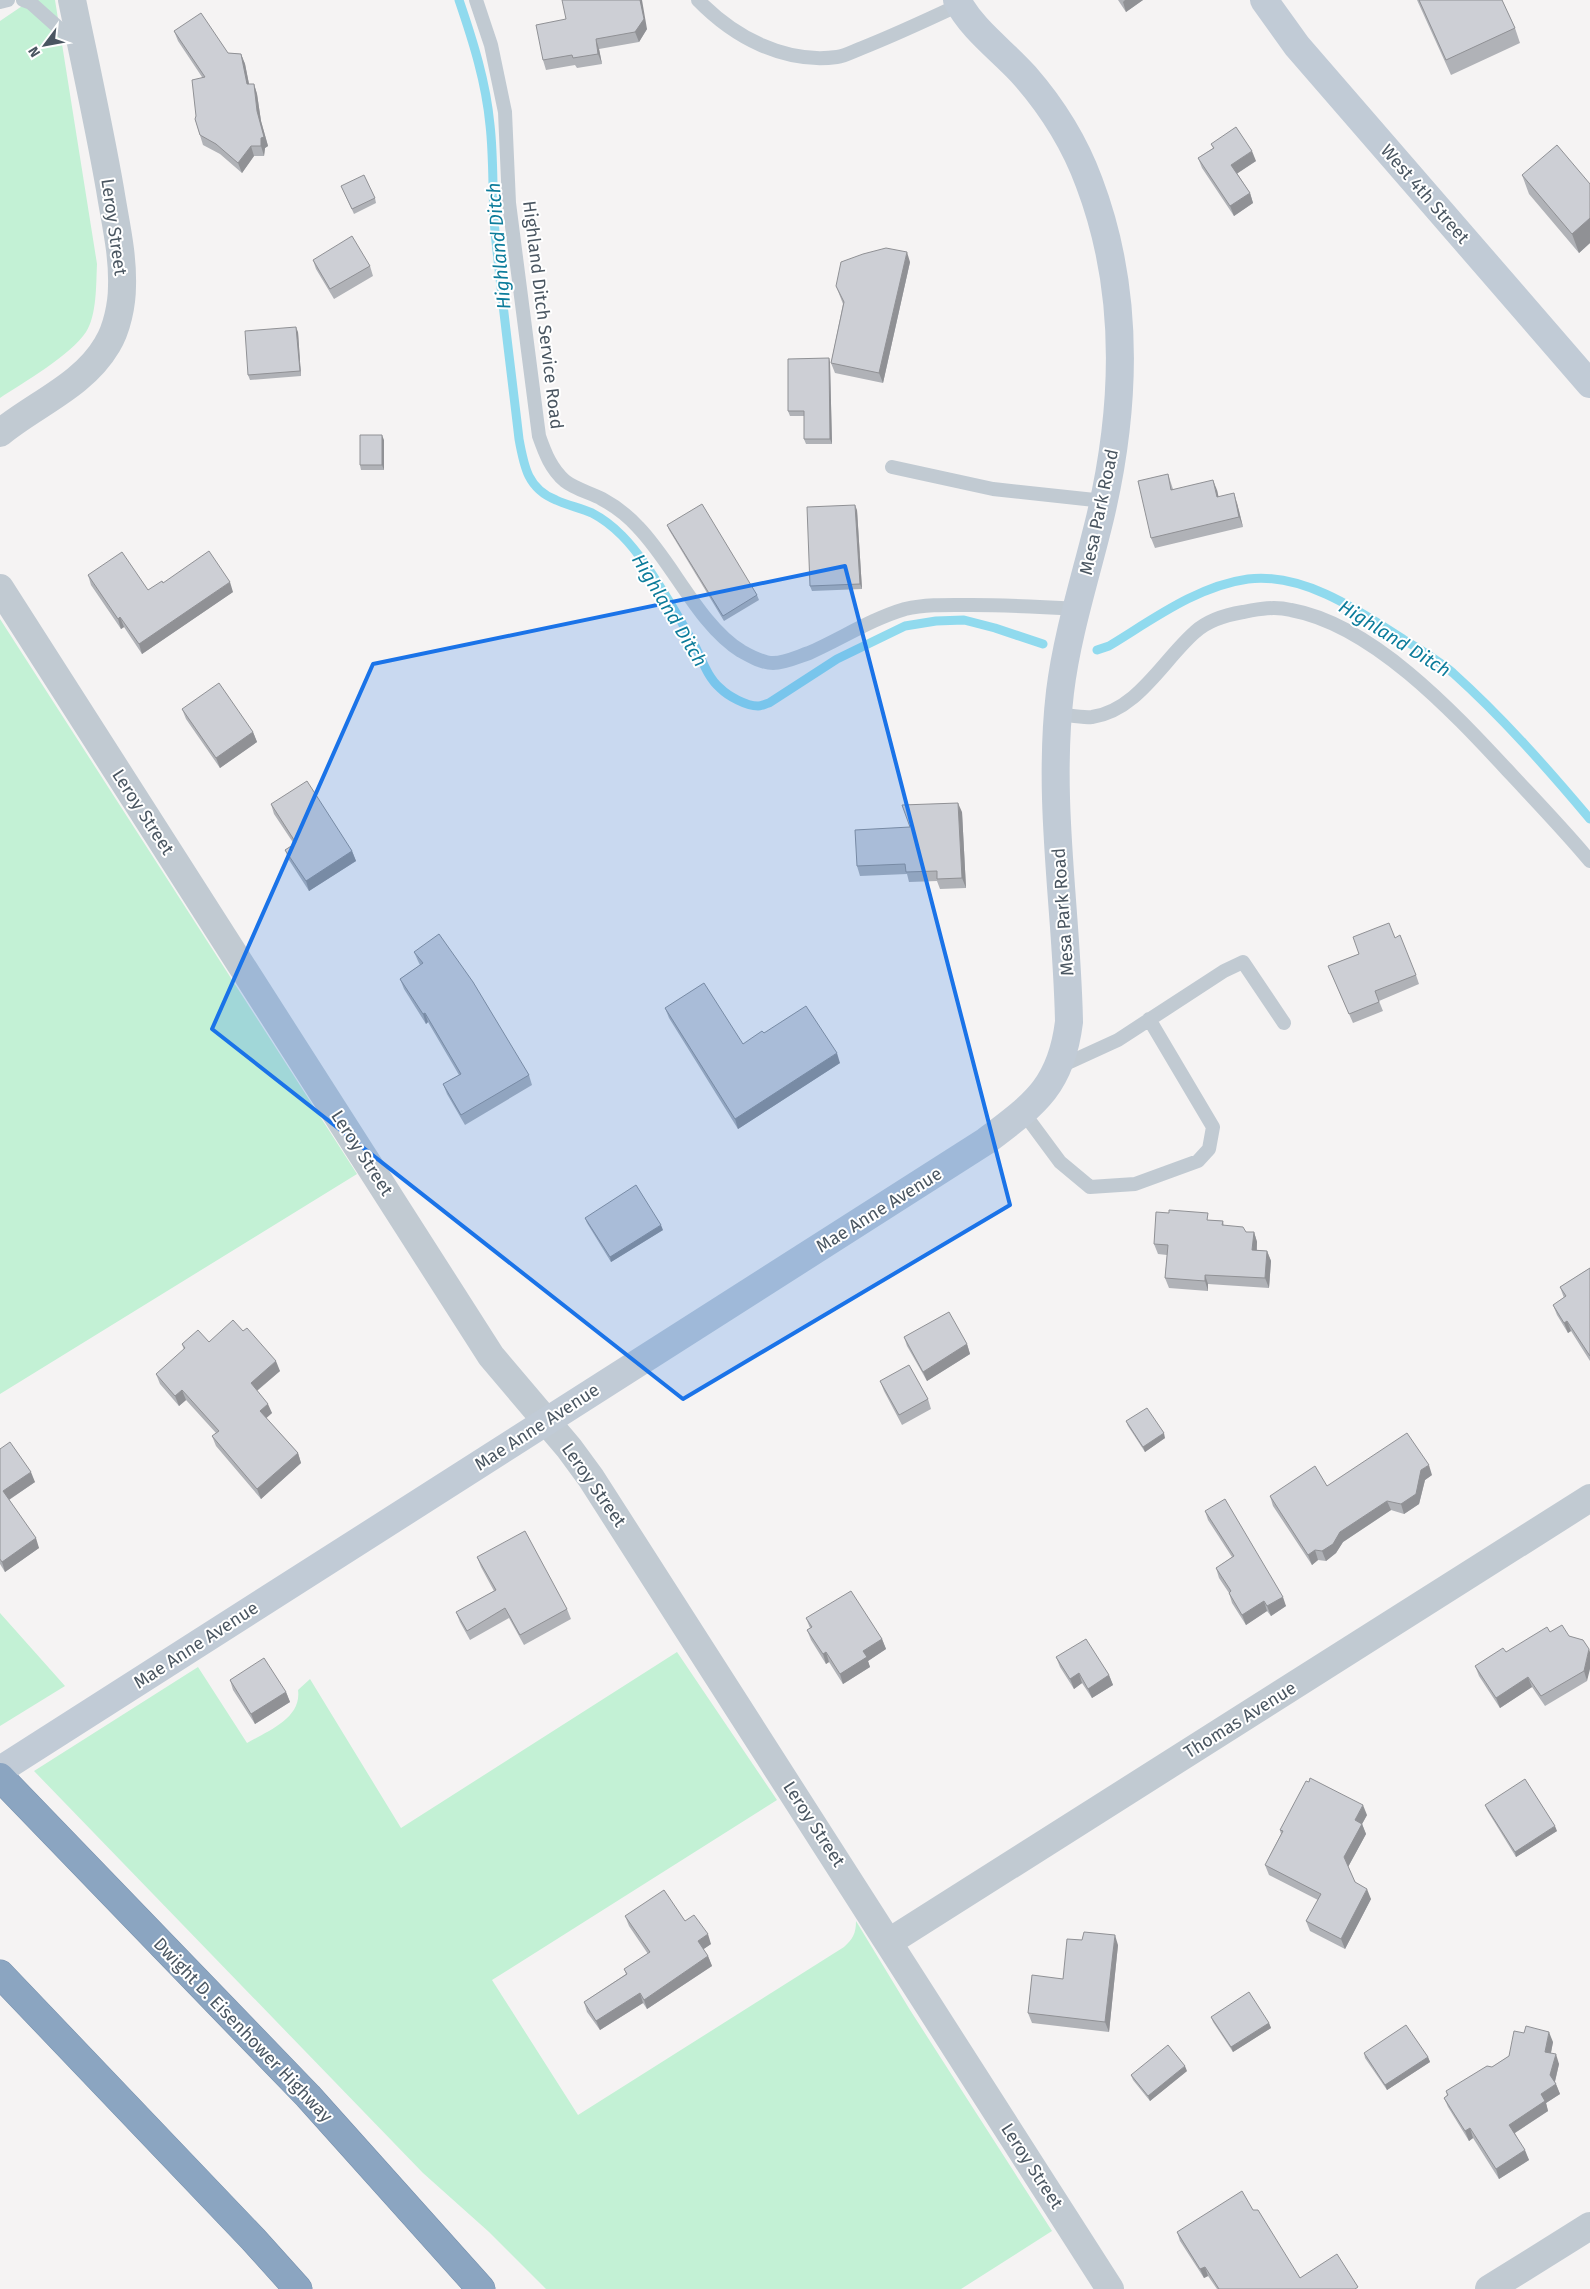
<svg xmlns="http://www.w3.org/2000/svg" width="1590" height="2289" font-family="'Fira Sans',sans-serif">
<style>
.green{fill:#c3f1d5}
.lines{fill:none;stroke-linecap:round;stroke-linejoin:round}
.stream{stroke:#90daee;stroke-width:9}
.highway-casing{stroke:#7690ad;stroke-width:29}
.lane{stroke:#c1cad2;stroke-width:14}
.street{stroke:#c1cad2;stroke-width:28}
.secondary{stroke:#c1cbd6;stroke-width:28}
.highway{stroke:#8ba5c1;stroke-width:28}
.wall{fill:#b0b2b7}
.shaded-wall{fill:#909195}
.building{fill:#cdcfd5;stroke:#909195}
.marked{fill:#1a73e8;fill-opacity:0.2;stroke:#1a73e8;stroke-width:4;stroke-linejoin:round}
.labels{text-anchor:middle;stroke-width:4;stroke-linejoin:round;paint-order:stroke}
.street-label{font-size:18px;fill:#4a5661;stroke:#fff}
.water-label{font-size:19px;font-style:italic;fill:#0c7c9b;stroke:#fff}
</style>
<rect width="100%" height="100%" fill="#f5f3f3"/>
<!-- green -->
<path class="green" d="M31,0H55L97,264C96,284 97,315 86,332C71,355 24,382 0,398V21Z
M0,619L357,1174L0,1394Z
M0,1613L65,1686L0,1726Z
M677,1652L777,1800L492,1980L578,2115L844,1947C853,1939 856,1933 856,1921L910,2010L1052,2231L961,2289H546L489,2232L423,2173L34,1771L198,1667L247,1743C268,1731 302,1718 298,1690L310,1679L401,1828Z"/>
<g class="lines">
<!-- stream -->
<path class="stream" d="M459,0C473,41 486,82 490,125C494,160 492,196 495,232C502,301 511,370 519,439C524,467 528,489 556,500C567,505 580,508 592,513C615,525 631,544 646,565C664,591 680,619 695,646C702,660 708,678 720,688C728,696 746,706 758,706C761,706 765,704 769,703L837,659L905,626L936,621L964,620L995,628L1043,644
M1097,650L1109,646C1152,620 1197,586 1248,579C1304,572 1361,612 1406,641C1422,651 1439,661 1453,673C1503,718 1547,768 1590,819"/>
<defs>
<path id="highway" d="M0,1777L308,2096L481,2289
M0,1974L253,2239L298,2289"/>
</defs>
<!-- highway casing -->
<use href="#highway" class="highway-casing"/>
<!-- lane -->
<path class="lane" d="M23,0L31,3L79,46
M476,0L491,45L505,112L509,203L539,436C545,453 551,469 565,481C575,489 591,493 602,499C615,506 628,516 638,527C673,563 699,625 741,651C750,656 762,663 773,663C785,663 797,657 809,653C841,639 871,619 905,609C927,604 950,605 972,605C1008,605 1043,607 1078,609
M698,0C734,37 784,64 837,57C845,56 854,51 862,48C895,35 927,20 959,5
M0,2L8,0
M892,467L993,489L1104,501
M1058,714C1069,715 1081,718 1092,717C1138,710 1163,660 1195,632C1208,620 1225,615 1243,612C1259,609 1274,606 1291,610C1374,625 1456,715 1511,774C1538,803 1565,831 1590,861
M1059,1067L1118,1040L1224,971L1243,962L1284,1023
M1023,1112L1060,1162L1090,1187L1135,1184L1198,1161L1209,1149L1213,1127L1149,1019"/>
<!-- street -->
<path class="street" d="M0,433C35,404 83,386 107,345C117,329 122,304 122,286C123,253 115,221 110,189C99,126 85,63 72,0
M0,588L491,1356L569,1448L591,1478L1110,2289
M889,1942L1590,1498
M1489,2289L1590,2226"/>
<!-- secondary -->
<path class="secondary" d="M1264,0L1297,46L1590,384
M0,1770L986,1141C1035,1104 1061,1086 1069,1022C1067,912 1047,802 1060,692C1067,634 1086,576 1100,518C1126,408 1130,290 1089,182C1075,144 1052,107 1025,76C1004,52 972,30 957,0"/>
<!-- highway -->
<use href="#highway" class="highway"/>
</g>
<!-- wall -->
<path class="wall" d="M1118,0H1143L1126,12Z
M1417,0H1502L1515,28L1520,43L1451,75Z
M566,19L647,29L639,42L599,49L602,64L577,68L575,65L546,70L543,60Z
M174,31L228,53L241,54L245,64L249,84H254L257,94L261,121L268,146L265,148L264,156H254L242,173L220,154L203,145L195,119L196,116L202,77L178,41Z
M1211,144L1256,161L1237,173L1250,193L1253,203L1234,216L1202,168L1198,158L1213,148Z
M1522,175L1590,184V243L1579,253L1529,194Z
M341,186L375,198L376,203L354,214Z
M313,260L370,266L373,276L334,299L316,269Z
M910,262L883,383L835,373L831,363L843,304L836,286Z
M298,332L301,376L250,380L248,375Z
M829,358L830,363L832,444H806L804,439V416H790L788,411Z
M384,440V470H361L360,465Z
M1168,474L1173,489L1217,490L1218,497L1237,503L1243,527L1155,548L1151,538Z
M857,510L862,589L812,591L810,586Z
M667,525L757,595L759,600L724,621L669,530Z
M88,575L148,590L163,583L233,592L142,654L124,627L121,629L91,585Z
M182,709L253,732L257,742L220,768L186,719Z
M271,804L352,851L356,861L309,891L289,860L285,850L294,844L274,814Z
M962,812L966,888L940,889L937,881L909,882L907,874L860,876L857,866L910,827Z
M1395,938L1416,975L1419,984L1379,1001L1383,1011L1353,1023L1328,966L1359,954Z
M414,952L529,1075L532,1085L465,1125L447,1094L443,1084L459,1075L428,1022L426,1024L404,989L400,979L420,965L418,961Z
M665,1008L743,1044L764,1033L840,1063L738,1129L669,1018Z
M585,1218L663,1230L611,1262L587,1223Z
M1210,1220L1223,1221L1224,1226L1246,1232H1254L1257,1242V1250L1267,1251L1271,1261L1269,1288L1208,1284V1291L1169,1288L1165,1278L1167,1255L1158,1254L1154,1244Z
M1590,1268V1361L1571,1331L1568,1333L1557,1315L1553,1305L1564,1298L1560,1287Z
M904,1337L967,1344L970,1354L927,1381L907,1346Z
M209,1342L280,1371L257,1391L272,1413L266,1418L298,1453L301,1463L261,1499L216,1446L212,1436L216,1433L186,1400L179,1406L160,1384L156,1374L184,1350L182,1344Z
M880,1381L928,1399L931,1409L902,1425L884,1391Z
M1126,1421L1165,1438L1145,1452L1128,1426Z
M0,1449L35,1482L9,1500L39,1548L5,1572L0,1564Z
M1432,1475L1425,1480L1419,1504L1404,1514L1391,1510L1343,1542L1336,1553L1326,1561L1318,1560L1312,1565L1273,1506L1270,1496L1327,1486Z
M1205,1511L1286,1606L1271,1616L1267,1611L1246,1625L1232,1603L1229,1593L1219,1578L1216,1568L1232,1557L1208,1520Z
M477,1557L567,1609L571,1619L524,1645L509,1618L470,1640L460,1622L456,1612L494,1591L481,1567Z
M806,1618L882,1639L886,1649L868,1661L870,1667L843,1684L829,1662L826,1664L811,1640L807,1630L810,1628Z
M1550,1632L1583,1640L1587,1681L1545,1706L1532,1687L1500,1708L1479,1676L1475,1666Z
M1056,1657L1109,1675L1113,1685L1092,1698L1082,1683L1074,1689L1060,1667Z
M230,1680L286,1692L290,1702L255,1724L233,1690Z
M1485,1805L1557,1831L1516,1857L1487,1810Z
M1367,1815L1362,1824L1366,1834L1348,1867L1355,1882L1371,1899L1345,1949L1310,1931L1306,1921L1318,1900L1269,1875L1265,1865L1281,1834L1280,1830Z
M625,1916L685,1921L711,1944L703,1949L708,1956L712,1966L647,2009L643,2003L600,2030L587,2012L584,2002L626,1974L624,1969L648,1954L629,1926Z
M1118,1945L1109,2032L1032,2023L1028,2013L1063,1979Z
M1211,2017L1269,2023L1271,2028L1233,2052L1213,2022Z
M1524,2033L1553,2042L1551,2053L1559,2064L1555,2082L1560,2094L1546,2103L1548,2111L1515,2133L1529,2160L1499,2179L1473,2138L1469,2141L1448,2107L1444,2098L1447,2095L1446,2091L1492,2067L1509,2056Z
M1364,2053L1428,2057L1430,2062L1387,2090L1365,2058Z
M1187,2071L1150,2101L1133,2080L1131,2075Z
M1253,2210L1300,2278L1358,2289H1217L1208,2276L1204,2278L1180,2241L1177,2232Z"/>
<!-- shaded-wall -->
<path class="shaded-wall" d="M640,0H642L647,29L639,42L635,32Z
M1125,0H1143L1126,12L1123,2Z
M596,39L599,49L602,64L598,54Z
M241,54L245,64L251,94L247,84Z
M254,84L257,94L261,121L268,146L265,148L264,156L261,146Z
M251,146L254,156L242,173L238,163Z
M1252,151L1256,161L1235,175L1231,165Z
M1250,193L1253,203L1234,216L1230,206Z
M1590,218V243L1579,253L1572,234Z
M907,252L910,262L883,383L879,373Z
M296,327L298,332L301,376L300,371Z
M829,358L830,363L832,444L830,439Z
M382,435L384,440V470L382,465Z
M1213,480L1217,490L1221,507L1217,497Z
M1234,493L1237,503L1243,527L1239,517Z
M855,505L857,510L862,589L860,584Z
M230,582L233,592L142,654L139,644Z
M120,617L124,627L121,629L118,619Z
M253,732L257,742L220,768L216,758Z
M958,803L962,812L966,888L962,878Z
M352,851L356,861L309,891L306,881Z
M425,1013L428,1022L426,1024L423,1014Z
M837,1053L840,1063L738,1129L735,1119Z
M661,1225L663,1230L611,1262L610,1257Z
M1254,1232L1257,1242L1256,1260L1252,1250Z
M1267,1251L1271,1261L1269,1288L1265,1278Z
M1205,1275L1208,1284V1291L1205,1281Z
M1567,1321L1571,1331L1568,1333L1564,1323Z
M967,1344L970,1354L927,1381L923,1372Z
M276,1361L280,1371L254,1393L251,1383Z
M182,1390L186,1400L179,1406L175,1396Z
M268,1404L272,1413L263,1421L260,1411Z
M1164,1433L1165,1438L1145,1452L1143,1447Z
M298,1453L301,1463L261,1499L257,1489Z
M1429,1465L1432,1475L1425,1480L1419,1504L1404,1514L1401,1504L1421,1470Z
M31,1472L35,1482L7,1501L3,1491Z
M1387,1501L1391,1510L1343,1542L1336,1553L1326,1561L1322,1551L1340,1532Z
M36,1538L39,1548L5,1572L2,1562Z
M1315,1550L1318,1560L1312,1565L1308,1555Z
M1283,1597L1286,1606L1271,1616L1267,1606Z
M1264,1601L1267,1611L1246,1625L1242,1615Z
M882,1639L886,1649L868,1661L870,1667L843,1684L840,1674L863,1651Z
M1589,1649L1590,1652V1669L1587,1681L1584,1671Z
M826,1652L829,1662L826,1664L823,1654Z
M1079,1673L1082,1683L1074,1689L1070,1679Z
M1109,1675L1113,1685L1092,1698L1088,1689Z
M1528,1677L1532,1687L1500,1708L1496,1698Z
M286,1692L290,1702L255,1724L251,1714Z
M1363,1805L1367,1815L1362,1824L1366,1834L1348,1867L1344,1857L1355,1820Z
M1555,1826L1557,1831L1516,1857L1515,1852Z
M1367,1889L1371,1899L1345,1949L1341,1939Z
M708,1934L711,1944L701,1951L698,1941Z
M1115,1935L1118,1945L1109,2032L1105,2022Z
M708,1956L712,1966L647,2009L644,2000Z
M640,1993L643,2003L600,2030L596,2021Z
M1269,2023L1271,2028L1233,2052L1231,2047Z
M1549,2032L1553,2042L1549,2062L1545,2052Z
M1556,2054L1559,2064L1554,2085L1550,2075Z
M1428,2057L1430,2062L1387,2090L1385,2085Z
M1185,2066L1187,2071L1150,2101L1148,2096Z
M1556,2084L1560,2094L1546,2103L1548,2111L1513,2134L1509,2125L1541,2094Z
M1470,2128L1473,2138L1469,2141L1465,2131Z
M1525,2150L1529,2160L1499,2179L1496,2169Z
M1205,2267L1208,2276L1204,2278L1200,2269Z"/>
<!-- building -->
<path class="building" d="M562,0H640L644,19L635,32L596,39L598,54L573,58L572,55L543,60L536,25L566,19Z
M1419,0H1502L1515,28L1446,60Z
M201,13L228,53L241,54L247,84H254L257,111L264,137L261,138V146H251L238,163L216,144L200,135L195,119L196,116L192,80L205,77L174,31Z
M1236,127L1252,151L1231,165L1250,193L1230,206L1198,158L1214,148L1211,144Z
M1557,145L1590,184V218L1572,234L1522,175Z
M364,175L375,198L352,209L341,186Z
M352,236L370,266L330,289L313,260Z
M886,248L907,252L879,373L831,363L844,302L836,286L841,262L863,254Z
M296,327L300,371L248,375L245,331Z
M829,358L830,439H804V411H788V359Z
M360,435H382V465H360Z
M1168,474L1171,490L1213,480L1217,497L1234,493L1239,517L1151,538L1138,481Z
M702,504L757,595L723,616L667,525Z
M855,505L860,584L810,586L807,507Z
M209,551L230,582L139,644L120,617L118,619L88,575L122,552L148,590L162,581L163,583Z
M219,683L253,732L216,758L182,709Z
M307,781L352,851L306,881L285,850L296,843L271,804Z
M958,803L962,878L937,879V871L906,872L905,864L857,866L855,830L910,827L902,805Z
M1389,923L1395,938L1400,935L1416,975L1375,991L1379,1002L1349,1014L1328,966L1359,954L1353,937Z
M439,934L473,982L529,1075L461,1115L443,1084L461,1074L425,1013L423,1014L400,979L423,963L414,952Z
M704,983L743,1044L762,1031L764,1033L806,1006L837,1053L735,1119L665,1008Z
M636,1185L661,1225L610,1257L585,1218Z
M1169,1210L1208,1213L1207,1220L1223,1221L1222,1225L1243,1227L1246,1232H1254L1252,1250L1267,1251L1265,1278L1205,1275V1281L1165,1278L1168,1245L1154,1244L1156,1212L1169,1213Z
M1590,1268V1356L1567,1321L1564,1323L1553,1305L1566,1296L1560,1287Z
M949,1312L967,1344L923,1372L904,1337Z
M233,1320L243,1331L247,1328L276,1361L251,1383L268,1404L260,1411L298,1453L257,1489L212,1436L219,1431L182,1390L175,1396L156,1374L185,1348L182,1344L198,1330L209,1342Z
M909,1365L928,1399L899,1415L880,1381Z
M1147,1408L1164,1433L1143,1447L1126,1421Z
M1407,1433L1429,1465L1421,1470L1416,1494L1401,1504L1387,1501L1340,1532L1333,1544L1322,1551L1315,1550L1308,1555L1270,1496L1315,1466L1327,1486Z
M10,1442L31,1472L3,1491L36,1538L2,1562L0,1559V1449Z
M1225,1499L1283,1597L1267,1606L1264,1601L1242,1615L1229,1593L1231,1591L1216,1568L1234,1556L1205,1511Z
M525,1531L567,1609L520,1635L505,1608L467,1631L456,1612L496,1590L477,1557Z
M851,1591L882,1639L863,1651L867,1657L840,1674L826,1652L823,1654L807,1630L812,1627L806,1618Z
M1562,1625L1569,1636L1583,1640L1589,1649L1584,1671L1541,1696L1528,1677L1496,1698L1475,1666L1503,1648L1506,1652L1547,1627L1550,1632Z
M1086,1639L1109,1675L1088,1689L1079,1673L1070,1679L1056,1657Z
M264,1658L286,1692L251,1714L230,1680Z
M1310,1778L1363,1805L1355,1820L1362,1824L1344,1857L1355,1882L1367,1889L1341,1939L1306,1921L1321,1894L1265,1865L1283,1831L1280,1830L1306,1781L1309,1782Z
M1525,1779L1555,1826L1515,1852L1485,1805Z
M664,1890L685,1921L694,1915L708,1934L698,1941L708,1956L644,2000L640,1993L596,2021L584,2002L627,1974L624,1969L650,1952L625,1916Z
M1084,1932L1115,1935L1105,2022L1028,2013L1032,1975L1063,1979L1067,1939L1082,1940Z
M1249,1992L1269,2023L1231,2047L1211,2017Z
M1406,2025L1428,2057L1385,2085L1364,2053Z
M1526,2026L1549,2032L1545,2052L1556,2054L1550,2075L1556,2084L1541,2094L1545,2101L1509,2125L1525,2150L1496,2169L1470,2128L1465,2131L1444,2098L1448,2095L1446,2091L1487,2066L1492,2067L1509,2056L1514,2031L1524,2033Z
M1168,2045L1185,2066L1148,2096L1131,2075Z
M1242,2191L1253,2210H1258L1300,2278L1337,2254L1358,2287L1355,2289H1219L1205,2267L1200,2269L1177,2232Z"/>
<!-- marked area -->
<path class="marked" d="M845,566L1010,1205L683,1399L212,1029L373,664Z"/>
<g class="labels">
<!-- street labels -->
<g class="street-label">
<text transform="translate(1425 194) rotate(49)" y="6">West 4th Street</text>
<text transform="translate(114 227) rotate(82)" y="6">Leroy Street</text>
<text transform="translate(543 315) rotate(83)" y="6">Highland Ditch Service Road</text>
<text transform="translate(1099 512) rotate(-78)" y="6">Mesa Park Road</text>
<text transform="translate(143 812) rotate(57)" y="6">Leroy Street</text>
<text transform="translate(1063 912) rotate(-94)" y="6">Mesa Park Road</text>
<text transform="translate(362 1153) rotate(57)" y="6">Leroy Street</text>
<text transform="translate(879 1210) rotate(-32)" y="6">Mae Anne Avenue</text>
<text transform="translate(537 1427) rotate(-33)" y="6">Mae Anne Avenue</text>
<text transform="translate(594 1485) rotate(55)" y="6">Leroy Street</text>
<text transform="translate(196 1645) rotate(-33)" y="6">Mae Anne Avenue</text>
<text transform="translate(1240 1720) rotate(-32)" y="6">Thomas Avenue</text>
<text transform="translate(814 1824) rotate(57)" y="6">Leroy Street</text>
<text transform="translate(243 2030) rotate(46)" y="6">Dwight D. Eisenhower Highway</text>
<text transform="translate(1032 2166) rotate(57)" y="6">Leroy Street</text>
</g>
<!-- water labels -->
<g class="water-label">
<text transform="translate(498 246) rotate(-95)" y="7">Highland Ditch</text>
<text transform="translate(670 610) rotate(59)" y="7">Highland Ditch</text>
<text transform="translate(1395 638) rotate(32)" y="7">Highland Ditch</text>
</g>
</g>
<!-- north arrow -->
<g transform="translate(45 45) rotate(238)" stroke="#ffffff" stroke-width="4" paint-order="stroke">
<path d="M0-4L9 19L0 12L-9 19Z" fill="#4a5661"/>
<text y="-8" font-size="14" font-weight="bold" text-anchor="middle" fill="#4a5661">N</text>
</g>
</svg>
